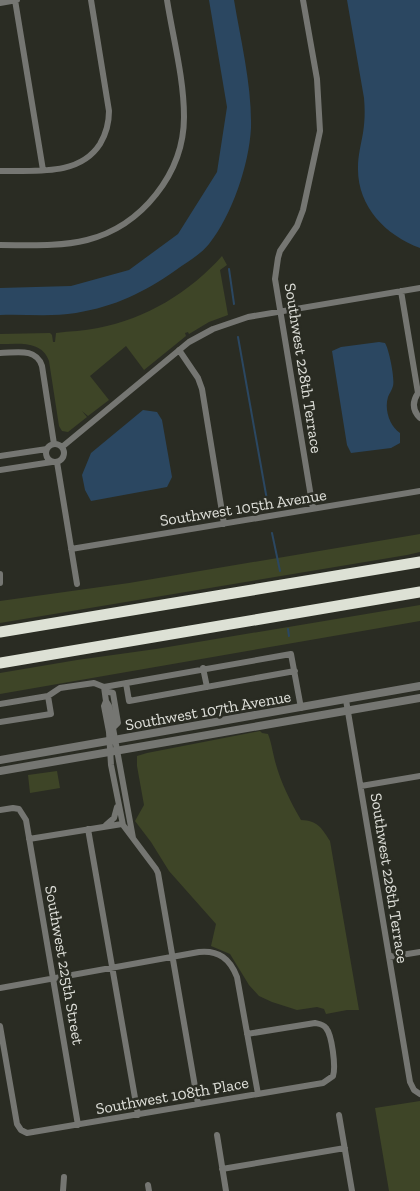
<svg xmlns="http://www.w3.org/2000/svg" width="420" height="1191" font-family="'Zilla Slab',serif">
<style>
.green{fill:#3e4527}
.water{fill:#2b4761}
.lines{fill:none;stroke-linecap:round;stroke-linejoin:round}
.stream{stroke:#2b4761;stroke-width:2}
.minor{stroke:#757672;stroke-width:6}
.tertiary{stroke:#757672;stroke-width:8}
.motorway{stroke:#dde1d5;stroke-width:11}
.labels{text-anchor:middle;stroke-width:5;stroke-linejoin:round;paint-order:stroke}
.street-label{font-size:16px;fill:#dfe0da;stroke:#2a2c23}
</style>
<rect width="100%" height="100%" fill="#2a2c23"/>
<!-- green -->
<path class="green" d="M222,256L227,265L220,270L228,315L209,322L189,334L188,332L185,333L186,336L144,370L126,346L90,376L109,400L88,416L82,411L87,417L68,432L62,431L59,426L49,361C42,340 18,344 0,344V334L50,333L52,335L53,342H55L56,333C70,331 84,331 98,328C146,319 190,292 222,256Z
M420,534V552L407,555L0,623V601L129,583Z
M420,605V621L0,694V673L77,660L156,649Z
M260,731L262,733L268,734C271,741 272,749 274,757C279,779 290,801 301,820C318,821 321,827 330,841L359,1010H347L326,1014L324,1009L317,1007L297,1010L272,1002L259,996L249,985L230,954L211,946L216,924L169,871L151,842L135,821L144,805L137,766V756L147,753Z
M57,771L60,788L30,793L28,775Z
M420,1101V1191H389L375,1108Z"/>
<!-- water -->
<path class="water" d="M209,0H234C241,42 252,86 251,128C249,165 232,215 209,244C200,255 187,262 176,270C143,293 116,306 76,313C51,317 25,314 0,315V288L71,286L129,270L178,234L217,172L227,107Z
M347,0H420V248C385,235 357,206 358,167C358,156 361,144 363,133C365,121 365,109 364,98Z
M379,342L385,343C389,349 395,379 393,386C392,390 389,394 388,397C384,410 390,426 400,433V443L391,448L351,453L347,445L332,351L341,347Z
M143,410L157,412L162,420L172,477L167,487L91,501L85,490L82,475L91,453Z"/>
<g class="lines">
<!-- stream -->
<path class="stream" d="M229,269L234,304
M238,337L267,500
M272,533L280,571
M288,629L289,636"/>
<!-- minor -->
<path class="minor" d="M15,0L43,170
M303,0L317,79L320,131L303,210L297,226L280,251L278,258L275,279L313,509
M0,3L17,0
M0,171C34,170 79,177 100,144C106,134 109,123 109,111L91,0
M0,245C29,245 59,247 87,240C142,226 184,173 184,117C184,78 173,38 167,0
M401,291L418,393C412,402 412,410 420,418
M179,350L198,378L202,389L224,524
M0,353C15,353 36,347 42,366L54,444
M46 453a9 9 0 1 1 18 0a9 9 0 1 1-18 0Z
M62,447L189,342L213,329L248,317L420,288
M0,456L47,449
M57,462L77,584
M0,470L52,462
M71,549L420,491
M0,574V583
M203,668L207,687
M126,683L129,701L295,671
M104,687L106,701L109,706L133,838
M105,691L113,693L118,723L113,728
M346,700L410,1082L414,1090L420,1094
M106,701L104,706L109,732L111,765L123,825L156,869L158,873L198,1104
M0,704L48,696L60,688L94,683L104,687L291,654L301,708
M0,722L51,714L48,696
M361,786L420,776
M0,810L13,808L19,809L26,820L78,1125
M106,825L114,818L117,807
M88,829L138,1115
M29,839L122,824
M389,957L420,952
M0,988L199,952C219,950 230,959 237,977L258,1094
M0,1026L17,1124L21,1130L27,1133L323,1083L333,1076C336,1067 332,1035 326,1028C323,1024 320,1024 315,1023L247,1034
M339,1115L352,1191
M217,1135L226,1191
M222,1169L345,1148
M148,1185L149,1191
M63,1191L64,1177"/>
<!-- tertiary -->
<path class="tertiary" d="M0,760L420,686
M0,771L420,698"/>
<!-- motorway -->
<path class="motorway" d="M0,632L420,562
M0,663L420,592"/>
</g>
<g class="labels">
<!-- street labels -->
<g class="street-label">
<text transform="translate(304 368) rotate(81)" y="6">Southwest 228th Terrace</text>
<text transform="translate(243 507) rotate(-9)" y="6">Southwest 105th Avenue</text>
<text transform="translate(208 710) rotate(-10)" y="6">Southwest 107th Avenue</text>
<text transform="translate(390 878) rotate(81)" y="6">Southwest 228th Terrace</text>
<text transform="translate(65 965) rotate(80)" y="6">Southwest 225th Street</text>
<text transform="translate(172 1095) rotate(-10)" y="6">Southwest 108th Place</text>
</g>
</g>
</svg>
